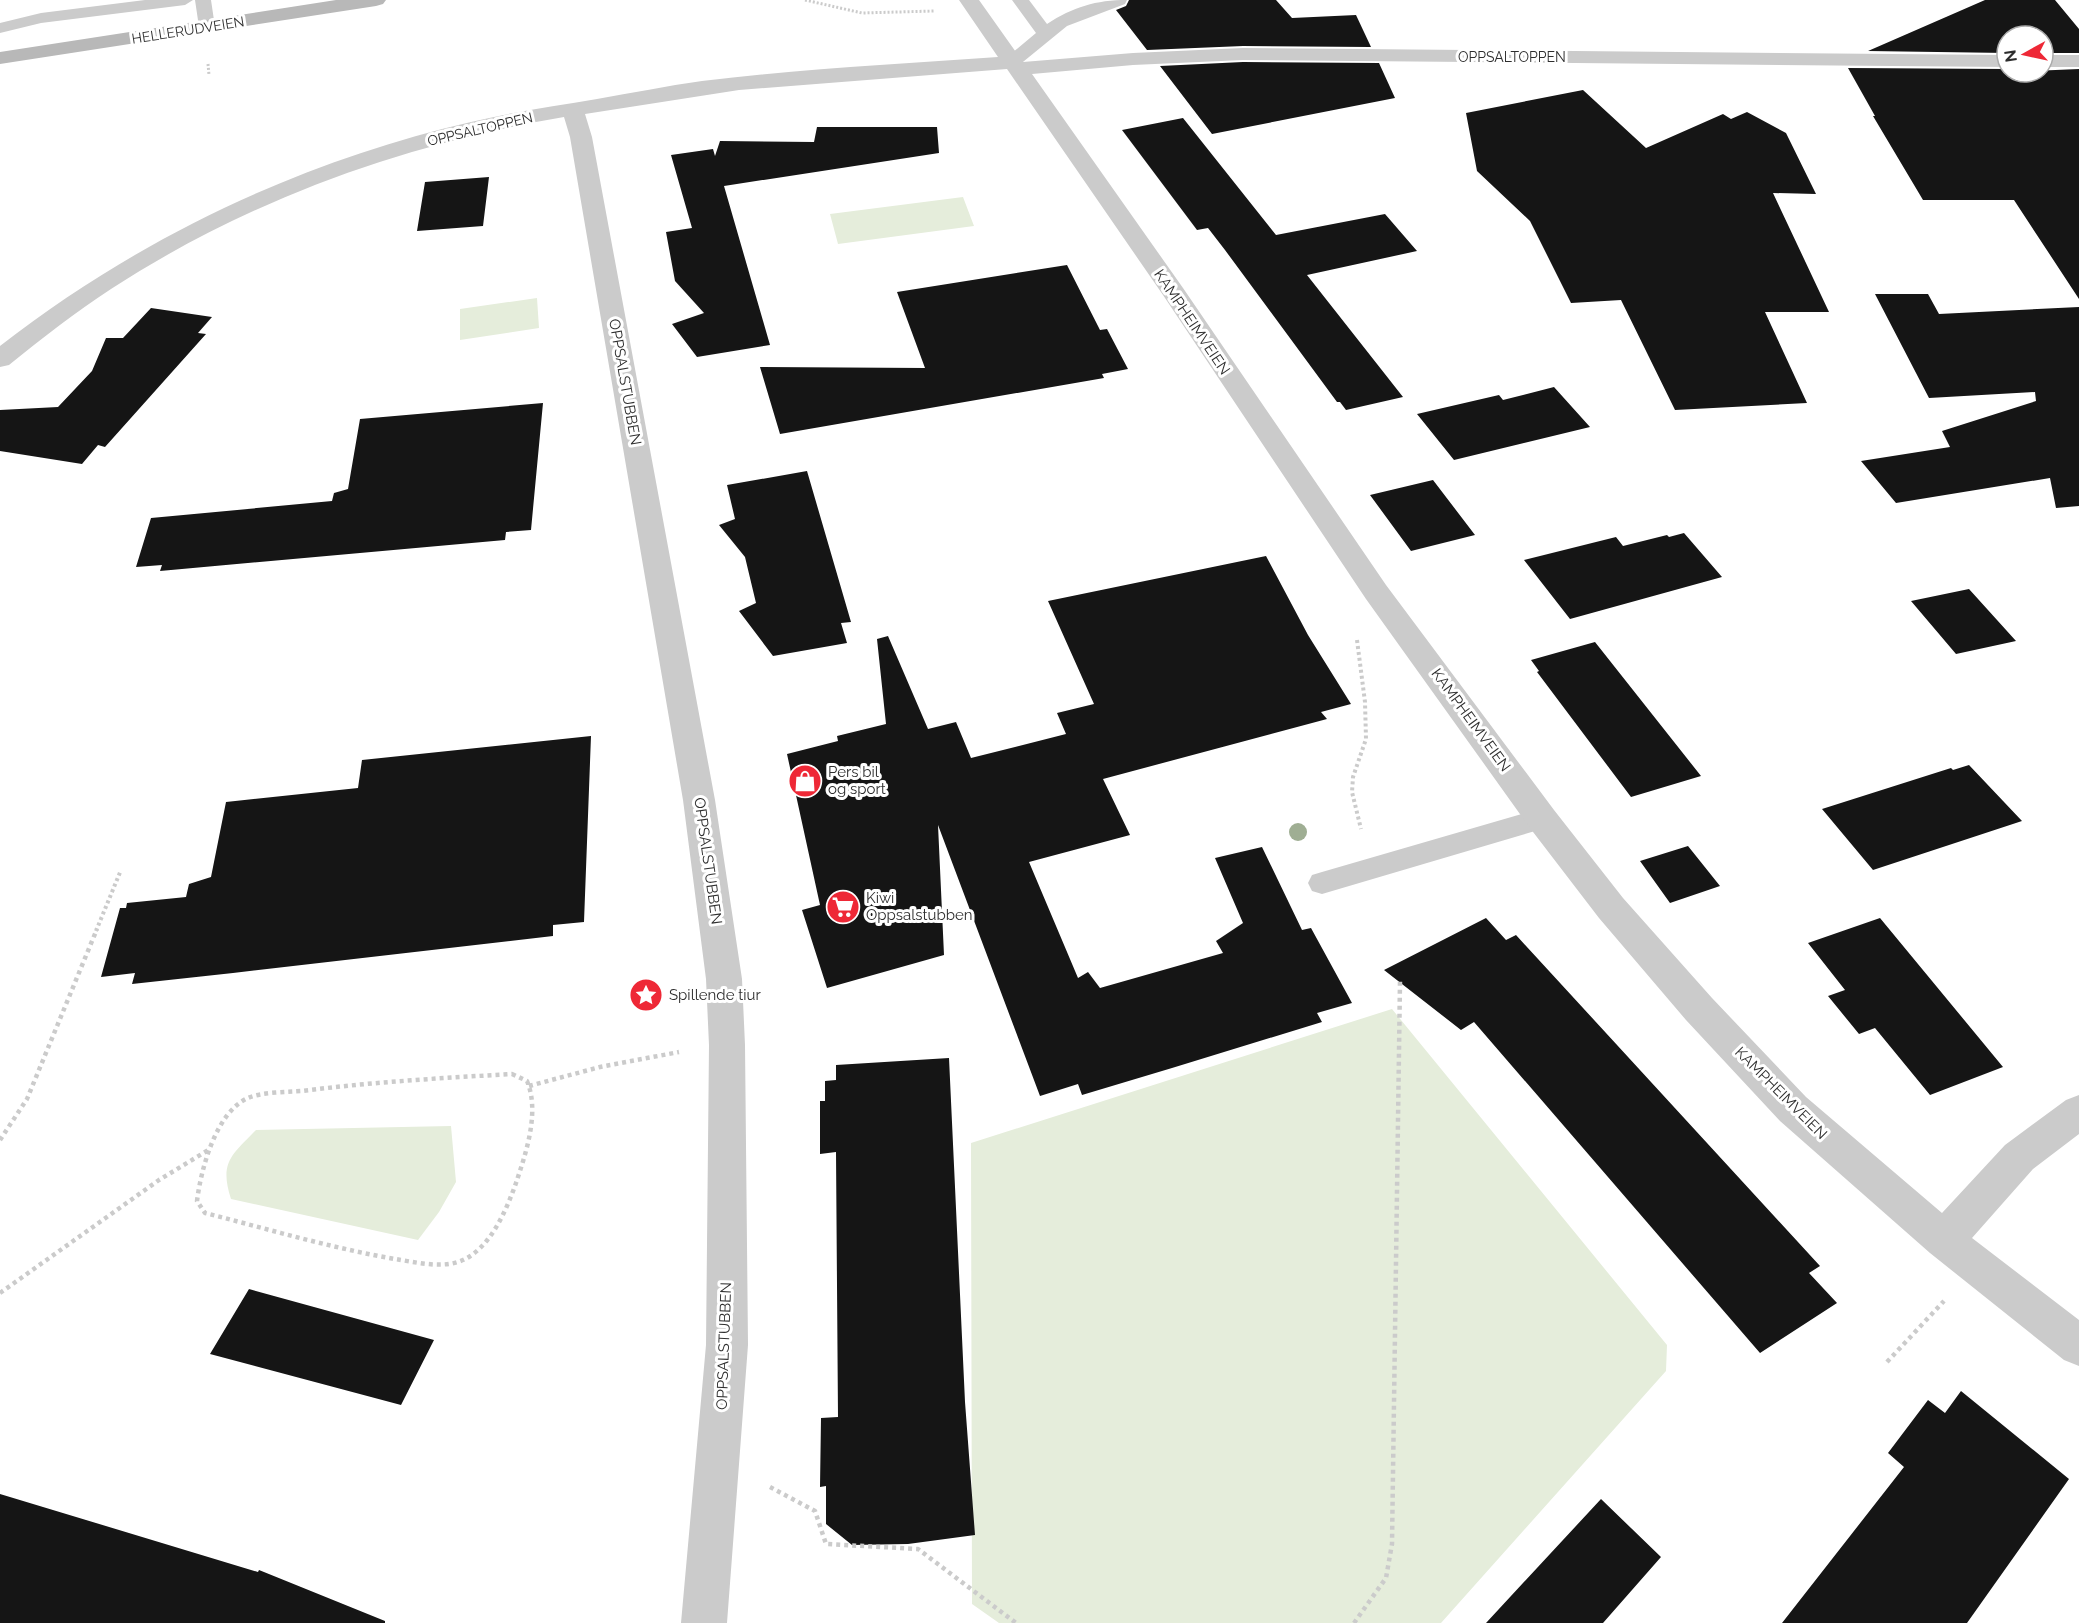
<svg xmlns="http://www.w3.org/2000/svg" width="2079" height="1623" font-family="Raleway,sans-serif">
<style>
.green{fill:#e5eddb}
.building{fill:#151515}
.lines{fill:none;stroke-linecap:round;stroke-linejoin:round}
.path-far2{stroke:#cbcbcb;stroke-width:3;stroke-dasharray:2 2;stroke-linecap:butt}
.path-far1{stroke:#cbcbcb;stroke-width:4;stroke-dasharray:3 3;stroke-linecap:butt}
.path{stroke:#cbcbcb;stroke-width:4.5;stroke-dasharray:4 4;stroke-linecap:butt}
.service{fill:#cbcbcb;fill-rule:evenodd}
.minor{fill:#cbcbcb;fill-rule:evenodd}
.secondary{fill:#b8b8b8;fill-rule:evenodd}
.tree{fill:#9fae93}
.labels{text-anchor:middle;stroke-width:6;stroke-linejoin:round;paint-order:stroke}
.far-street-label{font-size:14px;fill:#2e2e2e;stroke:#fff}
.street-label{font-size:15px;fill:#2e2e2e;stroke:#fff}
.poi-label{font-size:15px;fill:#2e2e2e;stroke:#fff;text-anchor:start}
</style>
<rect width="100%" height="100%" fill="#fff"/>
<!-- green -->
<path class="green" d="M963,197L974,226L838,244L830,214Z
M537,298L539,328L460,340V309Z
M1392,1009L1667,1345L1666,1371L1441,1623H999L972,1604L971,1143Z
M451,1126L456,1182L439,1212L418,1240L231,1199C219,1162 232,1155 256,1130Z"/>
<!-- building -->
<path class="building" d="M1129,0H1276L1292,18L1356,15L1371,47L1243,46L1147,50L1116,10L1126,6Z
M1985,0H2055L2079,29V53H2043V36H2007V53L1868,51Z
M1243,62L1379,63L1395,98L1212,134L1160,66Z
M1848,68L2007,69V72L2079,69V299L2014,200H1923L1873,116H1875Z
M1583,90L1646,148L1723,114L1731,119L1747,112L1786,133L1816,194L1773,193L1829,312H1765L1807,403L1675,410L1621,300L1571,303L1530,221L1477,171L1466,113Z
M1183,118L1276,235L1385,214L1417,251L1307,275L1403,397L1346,410L1340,402H1337L1225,250L1208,228L1197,230L1122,130Z
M817,127H937L939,153L724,186L770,345L697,357L672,324L704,313L675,281L666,232L692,228L671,155L713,149L715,156L720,141L814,142Z
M489,177L483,226L417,231L425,182Z
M1067,265L1100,330L1107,329L1128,369L1102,374L1104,378L780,434L760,367L925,368L897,292Z
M1875,294H1928L1939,314L2079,307V506L2056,508L2050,478L1896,503L1861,461L1950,447L1942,431L2036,401L2035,392L1929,398Z
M151,308L212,317L198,333L206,334L105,447L98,445L82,464L0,451V410L58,407L92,371L106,338H123Z
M1554,387L1590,427L1454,460L1417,414L1499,395L1503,400Z
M543,403L531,530L506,532L505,540L160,571L162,565L136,567L151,518L332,501L334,493L348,489L360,419Z
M807,471L851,622L841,623L847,643L773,656L739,611L756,603L745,557L719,525L735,519L727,485Z
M1433,480L1475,535L1411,551L1370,495Z
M1684,533L1722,577L1570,619L1524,560L1616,537L1623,546L1667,535L1669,537Z
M1266,556L1308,635L1351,704L1321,712L1327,719L1103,779L1130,835L1029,862L1078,978L1088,972L1100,988L1223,953L1216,941L1243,923L1215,858L1262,847L1302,930L1311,928L1352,1003L1317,1013L1322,1022L1172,1068L1082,1095L1078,1084L1040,1096L938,825L944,955L827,988L802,910L820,905L787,754L838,741L837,736L886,724L877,639L888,636L928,729L956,722L971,758L1066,734L1057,713L1094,704L1048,601Z
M1969,589L2016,641L1956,654L1911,601Z
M1595,642L1701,776L1631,797L1537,672L1539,671L1531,660Z
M591,736L584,922L553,925V936L233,973L132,984L135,973L101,977L120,908H126L127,903L186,897L189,884L211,877L226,802L358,788L362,760Z
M1969,765L2022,821L1873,870L1822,809L1951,768L1953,770Z
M1688,846L1720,886L1670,903L1640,861Z
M1486,918L1506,940L1516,935L1820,1266L1809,1273L1837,1303L1760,1353L1474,1022L1461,1030L1384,970Z
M1880,918L2003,1067L1930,1095L1875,1028L1859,1034L1828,996L1845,990L1808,943Z
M949,1058L965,1402L975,1535L908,1544L852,1545L826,1524V1486L820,1487L821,1418L838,1417L836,1152L820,1154V1101H825V1081L836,1080V1065Z
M249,1289L434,1340L401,1405L210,1354Z
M1961,1391L2069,1479L1967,1623H1782L1904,1467L1888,1453L1928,1400L1945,1413Z
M0,1494L258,1572L259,1570L385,1621V1623H0Z
M1601,1499L1661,1557L1603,1623H1486Z"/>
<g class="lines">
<!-- path-far2 -->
<path class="path-far2" d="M805,0L862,13L934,11
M208,64L209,75"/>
<!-- path-far1 -->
<path class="path-far1" d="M1357,640L1365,702L1366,739L1353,777L1352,792L1361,829
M96,931L121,870"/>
<!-- path -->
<path class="path" d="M512,1074L527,1081C540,1112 526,1153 516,1183C506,1211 489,1252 458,1262C439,1268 414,1262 395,1259C331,1248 268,1229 205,1213L197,1201C201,1169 216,1112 248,1098C261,1092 288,1092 302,1091C372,1082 442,1078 512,1074Z
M529,1086L600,1067L679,1052
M0,1140L27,1099L97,929
M0,1293L159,1180L210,1149
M1887,1362L1944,1301
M770,1487L815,1511L826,1544L918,1549L1016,1623
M1354,1623L1386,1578L1392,1544L1400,981"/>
<!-- service -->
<path class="service" d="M145,0H193L185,5L41,23L0,33V23L41,13Z
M195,0H211L215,27L213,31H201L199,27Z
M1012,0H1029L1047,24C1073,7 1096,0 1127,0L1125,4L1067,26L1018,66H1006L1003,62L1006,58L1036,33Z
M1542,808L1552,812L1556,819L1552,826L1322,894L1312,891L1308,883L1312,875L1322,872Z"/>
<!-- minor -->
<path class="minor" d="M959,0H979L1023,62L1133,53L1243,48L2007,55V67L1243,60L1133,65L1032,74L1183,288L1386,585L1554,810L1623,898L1712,998L1806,1097L1942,1213L2005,1145L2066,1100L2079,1095V1134L2033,1169L1972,1238L2079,1320V1366L2064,1360L1930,1253L1780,1121L1686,1020L1599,918L1530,828L1366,599L1163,295L1007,69L739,90L585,114L592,137L715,800L742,979L745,1045L748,1345L727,1623H681L706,1345L709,1045L706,979L683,800L570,137L564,117C404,144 248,200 111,289C76,312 42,338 9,365L0,367V346C139,238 299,162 471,122C513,112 555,106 597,99C632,93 666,86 702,81C800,69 899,64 998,57Z
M2043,55H2079V67H2043Z"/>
<!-- secondary -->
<path class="secondary" d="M336,0H386L383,4L376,6L0,64V52Z"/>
</g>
<!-- trees -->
<circle class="tree" cx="1298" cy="832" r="9"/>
<!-- icons -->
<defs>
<symbol id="shop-disc" viewBox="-11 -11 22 22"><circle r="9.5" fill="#ee2836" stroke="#fff"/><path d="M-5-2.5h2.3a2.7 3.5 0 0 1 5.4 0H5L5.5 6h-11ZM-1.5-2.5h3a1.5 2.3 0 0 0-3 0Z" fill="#fff"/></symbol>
<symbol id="supermarket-disc" viewBox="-11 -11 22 22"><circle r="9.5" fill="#ee2836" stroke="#fff"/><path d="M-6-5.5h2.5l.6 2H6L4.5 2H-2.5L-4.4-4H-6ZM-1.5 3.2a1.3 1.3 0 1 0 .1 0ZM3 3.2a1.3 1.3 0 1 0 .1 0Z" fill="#fff"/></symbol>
<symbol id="sight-disc" viewBox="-11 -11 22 22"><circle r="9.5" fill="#ee2836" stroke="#fff"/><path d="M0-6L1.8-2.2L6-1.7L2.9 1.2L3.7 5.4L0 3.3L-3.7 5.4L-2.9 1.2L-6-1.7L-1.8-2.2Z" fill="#fff"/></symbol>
</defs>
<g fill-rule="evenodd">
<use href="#shop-disc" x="786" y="762" width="38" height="38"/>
<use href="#supermarket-disc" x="824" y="888" width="38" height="38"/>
<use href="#sight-disc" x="627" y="976" width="38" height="38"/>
</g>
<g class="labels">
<!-- far-street labels -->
<g class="far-street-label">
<text transform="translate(188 30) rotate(-9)" y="5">HELLERUDVEIEN</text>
<text x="1512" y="62">OPPSALTOPPEN</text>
<text transform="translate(480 129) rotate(-13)" y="5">OPPSALTOPPEN</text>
</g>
<!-- street labels -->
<g class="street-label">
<text transform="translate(1192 322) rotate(56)" y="5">KAMPHEIMVEIEN</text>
<text transform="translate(625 382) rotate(80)" y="5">OPPSALSTUBBEN</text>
<text transform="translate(1471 720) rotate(54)" y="5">KAMPHEIMVEIEN</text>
<text transform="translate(708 861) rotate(82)" y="5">OPPSALSTUBBEN</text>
<text transform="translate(1781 1093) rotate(45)" y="5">KAMPHEIMVEIEN</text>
<text transform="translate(724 1346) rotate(-88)" y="5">OPPSALSTUBBEN</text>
</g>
<!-- poi labels -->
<g class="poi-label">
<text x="828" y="777">Pers bil<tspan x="828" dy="17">og sport</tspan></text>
<text x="866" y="903">Kiwi<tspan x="866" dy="17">Oppsalstubben</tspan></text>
<text x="669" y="1000">Spillende tiur</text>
</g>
</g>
<!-- north arrow -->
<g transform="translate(2025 54) rotate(262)"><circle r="28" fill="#ffffff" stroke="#ababab" stroke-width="1.5"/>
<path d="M0-4.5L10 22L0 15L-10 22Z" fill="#ee2836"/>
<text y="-9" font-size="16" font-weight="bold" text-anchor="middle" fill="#2e2e2e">N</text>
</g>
</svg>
